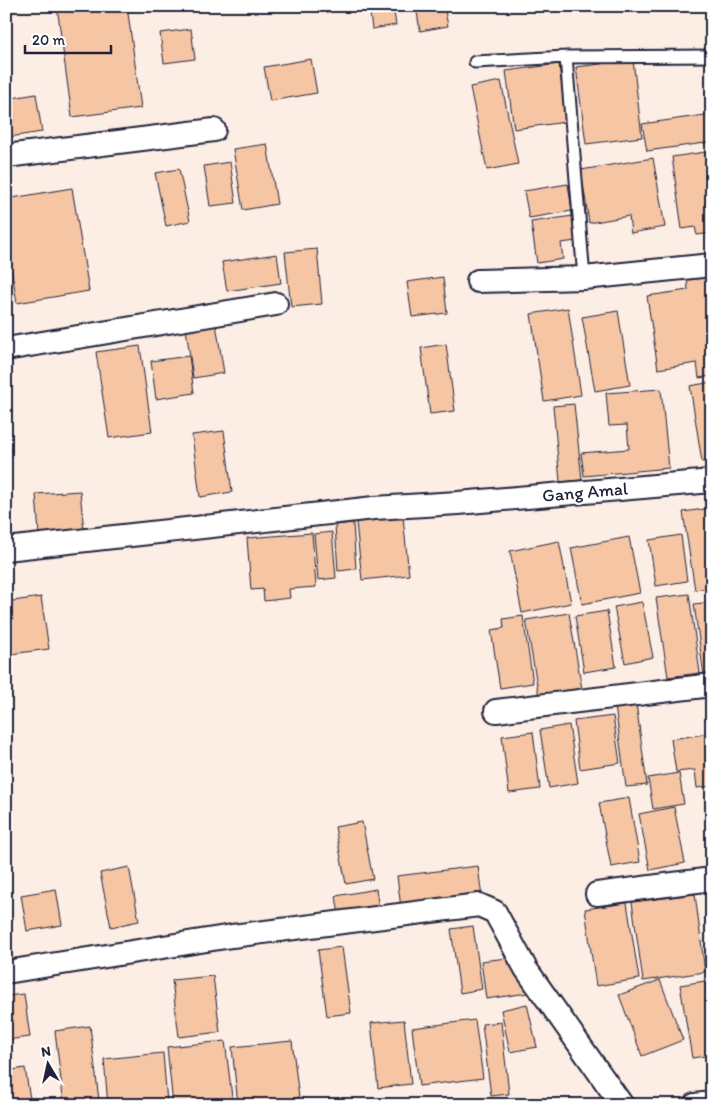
<svg xmlns="http://www.w3.org/2000/svg" width="718" height="1111" font-family="Itim,sans-serif">
<style>
.building{fill:#f5c5a4;stroke:#22223b}
.lines{fill:none;stroke-linecap:round;stroke-linejoin:round}
.lane-casing{stroke:#22223b;stroke-width:15}
.street-casing{stroke:#22223b;stroke-width:26}
.lane{stroke:#fff;stroke-width:11}
.street{stroke:#fff;stroke-width:22}
.labels{text-anchor:middle;stroke-width:4;stroke-linejoin:round;paint-order:stroke}
.street-label{font-size:18px;fill:#22223b;stroke:#fff}
</style>
<rect width="100%" height="100%" fill="#fceee4"/>
<filter id="ink" filterUnits="userSpaceOnUse"><feTurbulence type="fractalNoise" baseFrequency=".02" numOctaves="2"/><feDisplacementMap in="SourceGraphic" scale="10" xChannelSelector="R" yChannelSelector="G"/><feConvolveMatrix kernelMatrix="1 2 1 2 8 2 1 2 1" color-interpolation-filters="sRGB"/></filter>
<g filter="url(#ink)">
<!-- building -->
<path class="building" d="M57,6H127L141,108L72,117Z
M369,6H393L396,25L372,29Z
M416,6H444L448,26L420,31Z
M191,29L195,59L164,63L160,33Z
M311,59L317,93L270,101L264,67Z
M633,60L642,137L586,144L576,67Z
M559,64L566,122L514,129L506,71Z
M501,81L518,164L487,170L470,87Z
M36,94L42,132L9,137L6,117V99Z
M712,114V142L647,151L642,124Z
M267,144L277,204L243,210L233,149Z
M712,151V233L697,235L695,227L682,229L672,157Z
M653,158L665,227L631,233L629,216L589,223L581,170Z
M230,162L236,203L210,206L204,166Z
M179,169L190,221L166,226L155,173Z
M568,184L572,211L529,218L524,191Z
M72,188L89,291L17,303L6,236V199Z
M573,216L576,241L561,243L563,259L537,263L531,222Z
M317,249L322,304L291,307L285,252Z
M277,254L281,283L227,291L222,262Z
M443,277L447,313L412,317L407,282Z
M712,277V376L699,378L697,363L658,369L647,296L688,290L687,280Z
M568,308L581,395L544,401L531,314Z
M618,311L630,385L595,391L582,317Z
M216,324L224,373L193,378L186,329Z
M446,344L455,411L430,414L421,348Z
M140,346L152,432L109,438L96,352Z
M189,356L194,393L156,399L151,361Z
M712,382V460L702,462L690,386Z
M661,389L669,468L584,476L581,453L629,449L627,425L609,426L606,393Z
M574,404L582,480L560,482L553,406Z
M224,431L232,492L200,497L192,435Z
M80,491L84,531L39,535L36,494Z
M712,508V587L695,590L683,512Z
M403,517L409,575L362,580L356,522Z
M353,523L356,569L338,571L335,525Z
M332,532L336,578L318,580L314,534Z
M312,533L316,587L289,589L290,598L264,601L263,589L251,590L247,538Z
M681,535L687,581L656,586L649,540Z
M629,537L640,593L582,604L571,548Z
M559,541L571,603L522,613L510,551Z
M689,594L700,673L668,677L656,598Z
M41,597L49,649L11,654L6,621V602Z
M642,602L653,657L625,663L614,607Z
M712,602V675L704,676L694,604Z
M607,611L616,667L584,672L575,616Z
M569,613L582,689L539,697L526,620Z
M523,616L533,683L500,688L491,630L504,628L503,619Z
M636,703L647,785L626,787L615,706Z
M613,716L620,763L580,769L574,721Z
M569,725L578,783L549,788L540,730Z
M533,732L540,789L509,793L502,736Z
M712,733V786L697,788L695,770L676,772L671,739Z
M679,773L684,804L653,809L648,778Z
M629,798L640,862L611,867L599,803Z
M674,807L685,863L650,870L639,814Z
M362,822L373,879L346,884L335,827Z
M478,866L482,898L401,908L397,876Z
M129,867L139,921L111,927L100,873Z
M56,889L62,925L27,931L21,895Z
M376,889L380,915L340,922L336,896Z
M695,894L705,972L643,981L632,902Z
M627,903L639,979L596,986L585,909Z
M473,926L482,989L460,993L451,929Z
M342,947L351,1013L327,1016L318,950Z
M508,958L509,965L516,964L524,968L528,993L486,999L481,961Z
M213,976L220,1032L179,1037L172,980Z
M660,980L683,1040L642,1056L619,995Z
M705,981L712,1025V1055L692,1058L680,985Z
M24,994L30,1037L6,1040V996Z
M527,1004L537,1047L510,1052L501,1010Z
M404,1020L411,1084L378,1088L371,1023Z
M475,1020L483,1078L419,1086L412,1028Z
M501,1022L509,1094L491,1096L482,1024Z
M90,1026L99,1100L85,1102V1105H64L55,1031Z
M225,1041L233,1105H173L167,1047Z
M292,1041L299,1098L238,1105L232,1047Z
M163,1053L167,1103L147,1105H108L104,1059Z
M25,1068L31,1105H6V1071Z"/>
<g class="lines">
<defs>
<path id="lane" d="M566,57L584,278
M475,62L566,57L712,56"/>
<path id="street" d="M6,156L214,130
M478,281L584,278L712,265
M6,349L276,304
M6,549L374,508L458,503L712,481
M496,711L712,685
M597,894L712,879
M6,972L232,936L479,905L495,912L526,969L622,1105
M695,1105L712,1103"/>
</defs>
<!-- lane casing -->
<use href="#lane" class="lane-casing"/>
<!-- street casing -->
<use href="#street" class="street-casing"/>
<!-- lane -->
<use href="#lane" class="lane"/>
<!-- street -->
<use href="#street" class="street"/>
</g>
</g>
<g class="labels">
<!-- street labels -->
<g class="street-label">
<text transform="translate(585 492) rotate(-5)" y="6">Gang Amal</text>
</g>
</g>
<!-- margin -->
<rect width="718" height="1111" fill="none" stroke="#fff" stroke-width="25"/>
<rect x="12" y="12" width="693" height="1086" fill="none" stroke="#22223b" stroke-width="2" filter="url(#ink)"/>
<!-- north arrow -->
<g transform="translate(48 1064) rotate(351)" stroke="#ffffff" stroke-width="4" paint-order="stroke">
<path d="M0-4L9 19L0 12L-9 19Z" fill="#22223b"/>
<text y="-8" font-size="14" font-weight="bold" text-anchor="middle" fill="#22223b">N</text>
</g>
<!-- scale -->
<path d="M25 45v8h86v-8" fill="none" stroke="#22223b" stroke-width="2.5"/>
<text x="32" y="45" font-size="15" fill="#22223b" stroke="#ffffff" stroke-width="4" paint-order="stroke">20 m</text>
</svg>
